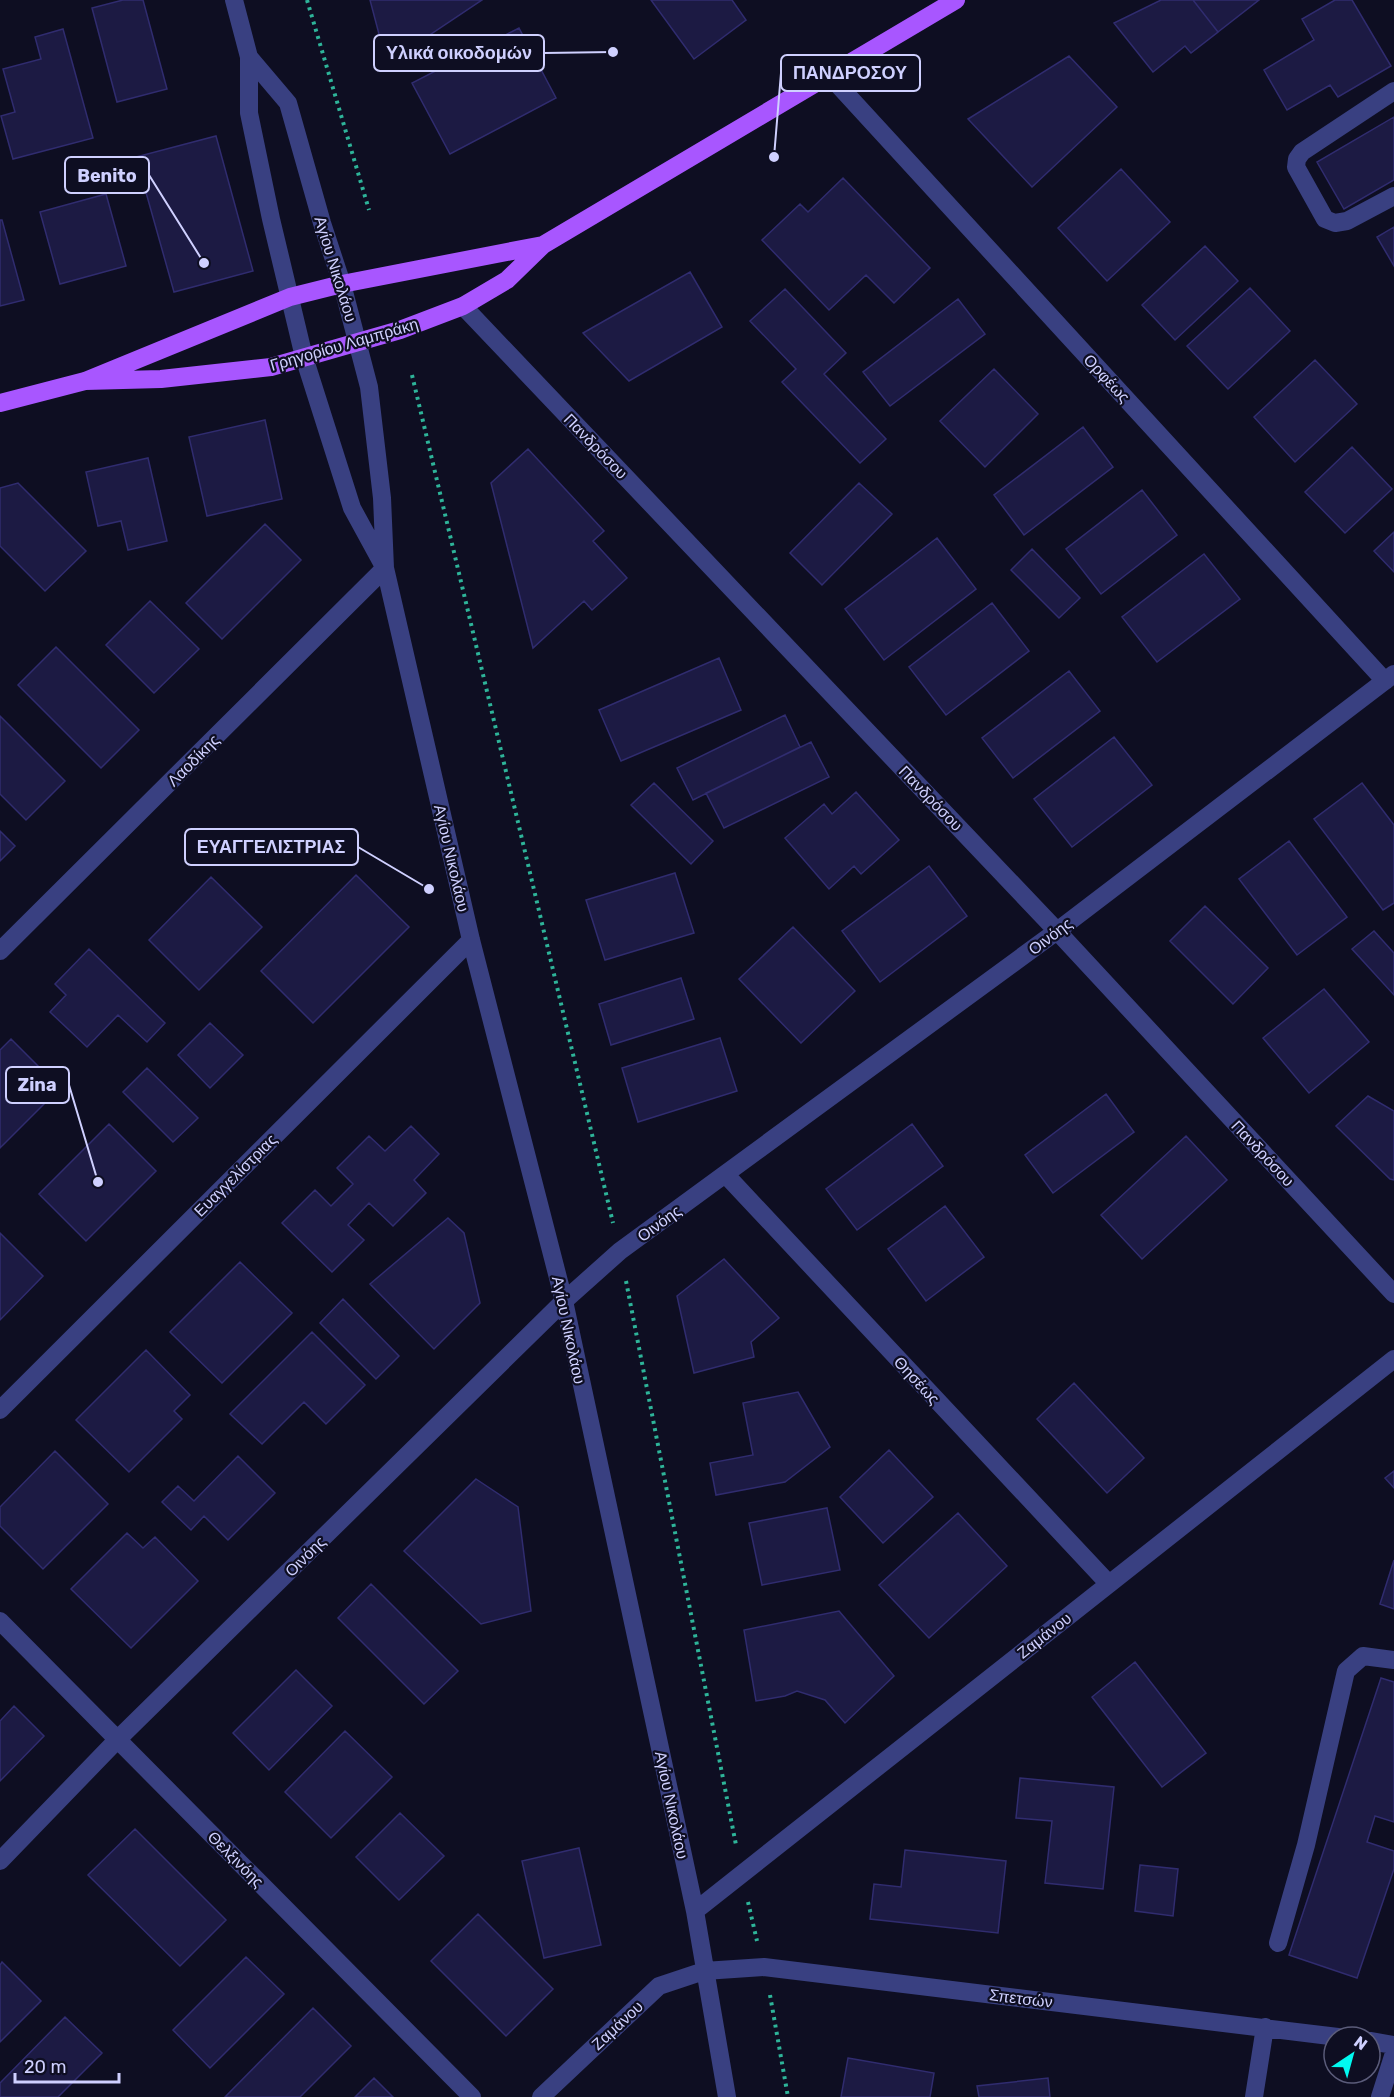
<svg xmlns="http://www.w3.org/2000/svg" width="1394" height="2097" font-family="Rubik,sans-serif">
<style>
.building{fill:#1c1a43;stroke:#302c6f;stroke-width:1.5}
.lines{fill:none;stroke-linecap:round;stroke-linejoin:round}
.path{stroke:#2eb499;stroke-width:4;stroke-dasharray:3 4.5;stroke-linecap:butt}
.minor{stroke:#394081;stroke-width:18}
.major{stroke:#a856ff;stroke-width:18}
.labels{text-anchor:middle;stroke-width:4.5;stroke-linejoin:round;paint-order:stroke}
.street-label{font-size:16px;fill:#cfd0ff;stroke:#0e0e22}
.leader{fill:none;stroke:#cfd0ff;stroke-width:2}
.callout-dot{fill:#cfd0ff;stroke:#0e0e22;stroke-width:2}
.callout{fill:#0e0e22;stroke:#cfd0ff;stroke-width:2}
.callout-label{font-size:18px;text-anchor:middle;font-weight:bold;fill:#cfd0ff}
</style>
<rect width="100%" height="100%" fill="#0e0e22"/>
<!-- building -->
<path class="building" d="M123,0H143L167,89L117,102L92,8Z
M370,0H482L416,44L384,53Z
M651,0H732L746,20L694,59Z
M1161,0H1193L1218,32L1191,53L1185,46L1153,72L1114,23Z
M1193,0H1259L1218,32Z
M1335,0H1352L1391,66L1338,97L1330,85L1287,110L1264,70L1314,40L1302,19Z
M519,28L556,98L450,154L412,83Z
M63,29L93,138L13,159L1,116L15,112L3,69L41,59L35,37Z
M1069,56L1117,107L1032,187L968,119Z
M1394,117V180L1344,209L1317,162Z
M216,136L253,271L174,292L136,157Z
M1121,169L1170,222L1107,281L1058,228Z
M843,178L930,268L894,303L866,275L829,310L762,240L800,204L808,212Z
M106,194L126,266L60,284L40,212Z
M0,220H2L24,300L0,306Z
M1394,227V266L1377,237Z
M1205,246L1238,281L1175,340L1142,305Z
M690,272L722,327L629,381L583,333Z
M1250,288L1290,331L1228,389L1187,346Z
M785,289L846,353L824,374L886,439L860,463L782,382L796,369L750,321Z
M958,299L985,334L890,406L863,372Z
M1315,360L1357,404L1295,462L1254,417Z
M994,369L1038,414L985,467L940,421Z
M265,420L282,499L207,516L189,437Z
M1083,427L1113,467L1024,535L994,495Z
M1352,447L1392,489L1345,533L1305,492Z
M528,449L604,531L593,541L627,578L592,610L584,601L533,648L491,483Z
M148,458L167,541L128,550L121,521L98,526L86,472Z
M18,483L86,551L45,591L0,546V488Z
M859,483L892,514L822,585L790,553Z
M1142,490L1177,535L1101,594L1066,549Z
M265,524L301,560L222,639L186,603Z
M1394,532V572L1374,551Z
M937,538L976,589L884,660L845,609Z
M1032,549L1080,598L1059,618L1011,570Z
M1204,554L1240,599L1157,662L1122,617Z
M150,601L199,649L154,693L106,645Z
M992,603L1029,651L946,715L909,667Z
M56,647L139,730L101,768L18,685Z
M719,658L741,710L621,761L599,710Z
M1069,671L1100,711L1013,778L982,738Z
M785,715L800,747L693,800L677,768Z
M0,716L65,781L26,820L0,794Z
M1114,737L1152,785L1072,847L1034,799Z
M811,742L829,777L724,828L706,793Z
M654,783L713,841L691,864L631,805Z
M1362,783L1394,825V903L1383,910L1314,819Z
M856,792L899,840L861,874L854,866L829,889L785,838L824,804L832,814Z
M0,831L15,846L0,861Z
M1289,841L1347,917L1297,955L1239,879Z
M929,866L967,916L880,982L842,931Z
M675,873L694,933L605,960L586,900Z
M356,875L409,927L313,1023L261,971Z
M211,877L262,927L199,990L149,940Z
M1205,906L1268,968L1233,1004L1170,941Z
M793,927L855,991L801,1043L739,979Z
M1374,931L1394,953V995L1352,949Z
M89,949L165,1023L147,1042L118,1015L87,1047L50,1012L66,995L55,984Z
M681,978L694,1019L611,1045L599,1004Z
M1324,989L1369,1042L1309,1093L1263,1038Z
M210,1023L243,1055L210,1088L178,1055Z
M720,1038L737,1091L638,1122L622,1068Z
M11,1039L60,1088L0,1148V1050Z
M147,1068L198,1118L173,1142L123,1092Z
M1106,1094L1134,1132L1053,1193L1025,1155Z
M1368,1096L1394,1111V1180L1390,1179L1336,1126Z
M109,1124L156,1171L86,1241L39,1194Z
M912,1124L943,1166L857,1230L826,1189Z
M411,1126L439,1154L414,1180L426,1193L393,1226L369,1203L348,1225L364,1240L332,1272L282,1223L315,1190L331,1206L353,1184L337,1168L369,1136L385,1151Z
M1186,1136L1227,1180L1142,1259L1101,1215Z
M945,1206L984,1257L926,1301L888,1249Z
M448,1218L464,1233L480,1303L434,1349L370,1284Z
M0,1233L43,1276L0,1320Z
M724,1259L779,1318L751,1342L754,1357L694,1373L677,1296Z
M240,1262L292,1313L222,1383L170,1332Z
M343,1299L399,1356L376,1379L320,1323Z
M312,1332L365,1385L326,1424L304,1402L262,1444L230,1414Z
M146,1350L190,1395L174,1411L182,1419L129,1472L76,1420Z
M1074,1383L1144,1458L1107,1493L1037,1419Z
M798,1392L830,1447L785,1482L716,1495L710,1463L753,1455L743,1403Z
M889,1450L933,1497L883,1543L840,1497Z
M55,1451L108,1504L43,1569L0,1526V1507Z
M238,1456L275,1493L228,1540L204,1516L191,1530L162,1502L178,1486L194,1501Z
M1394,1471V1488L1385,1478Z
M476,1479L518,1507L531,1611L481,1624L404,1551Z
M827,1508L840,1570L762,1585L749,1523Z
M958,1513L1007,1566L929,1638L879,1585Z
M127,1533L143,1548L155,1537L198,1581L131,1648L71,1589Z
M1394,1560V1609L1380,1604Z
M371,1584L458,1671L424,1704L338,1618Z
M839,1611L894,1676L845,1723L825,1700L797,1691L785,1696L756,1701L744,1630Z
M1135,1662L1206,1753L1162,1787L1092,1697Z
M296,1670L332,1706L269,1770L233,1733Z
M1381,1678L1394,1682V1822L1375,1816L1367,1842L1394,1851V1869L1357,1978L1289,1955Z
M14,1706L44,1736L0,1781V1721Z
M345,1731L392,1777L331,1838L285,1792Z
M1020,1778L1114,1787L1103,1889L1045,1883L1052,1821L1016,1818Z
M400,1813L444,1856L399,1900L356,1857Z
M135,1829L226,1920L180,1966L88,1875Z
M579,1848L601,1945L544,1958L522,1861Z
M905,1850L1006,1861L998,1933L870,1919L874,1884L901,1887Z
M1140,1865L1178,1869L1173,1916L1135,1911Z
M478,1914L553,1989L506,2036L431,1961Z
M246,1957L284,1994L210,2068L173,2030Z
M2,1962L41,2001L0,2042V1965Z
M313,2008L351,2046L300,2097H225Z
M65,2017L102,2053L58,2097H0V2083Z
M848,2058L934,2073L930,2097H841Z
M374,2078L393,2097H355Z
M1048,2078L1050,2097H979L977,2086Z"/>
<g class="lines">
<!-- path -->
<path class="path" d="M307,0L369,210
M412,375L613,1223
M626,1281L736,1845
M748,1902L757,1941
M770,1995L788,2097"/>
<!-- minor -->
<path class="minor" d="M234,0L249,57V113L271,219L304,357L352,508L382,563
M249,57L288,103L322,223L342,284L369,387L382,498L385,568L471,940L564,1301L695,1911L727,2097
M829,75L1385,681
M1394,91L1302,152L1297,159L1296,167L1325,219L1335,223L1347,221L1394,196
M463,306L1057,931L1394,1294
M0,951L385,568
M726,1175L1109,1584
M0,1410L471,940
M0,1621L472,2097
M0,1861L117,1740L564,1301L620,1251L1057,931L1394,674
M695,1911L1394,1359
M1278,1943L1306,1845L1346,1671L1363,1656L1394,1660
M1370,2041L1394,2045
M541,2097L659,1986L704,1971L764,1967L1338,2037
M1254,2097L1265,2027
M1380,2097L1394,2053"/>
<!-- major -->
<path class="major" d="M85,381L161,379L271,367L400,330L463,306L507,280L543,245L956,0
M0,403L85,381L290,297L342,284L543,245"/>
</g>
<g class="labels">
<!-- street labels -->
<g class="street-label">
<text transform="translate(336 269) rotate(73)" y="6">Αγίου Νικολάου</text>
<text transform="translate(344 344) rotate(-16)" y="6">Γρηγορίου Λαμπράκη</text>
<text transform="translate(1107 378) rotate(47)" y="6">Ορφέως</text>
<text transform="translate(596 446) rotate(46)" y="6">Πανδρόσου</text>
<text transform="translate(193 760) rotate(-45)" y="6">Λαοδίκης</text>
<text transform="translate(931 798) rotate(46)" y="6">Πανδρόσου</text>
<text transform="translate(452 858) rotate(77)" y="6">Αγίου Νικολάου</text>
<text transform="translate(1050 936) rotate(-37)" y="6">Οινόης</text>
<text transform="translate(1263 1153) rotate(47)" y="6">Πανδρόσου</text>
<text transform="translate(235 1175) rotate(-45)" y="6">Ευαγγελίστριας</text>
<text transform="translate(659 1223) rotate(-36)" y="6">Οινόης</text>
<text transform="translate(569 1330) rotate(78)" y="6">Αγίου Νικολάου</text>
<text transform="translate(917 1380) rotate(47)" y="6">Θησέως</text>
<text transform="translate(305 1556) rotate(-45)" y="6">Οινόης</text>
<text transform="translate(1044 1635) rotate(-38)" y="6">Ζαμάνου</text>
<text transform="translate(672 1805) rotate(78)" y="6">Αγίου Νικολάου</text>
<text transform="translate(236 1859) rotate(45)" y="6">Θελξινόης</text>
<text transform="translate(1021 1998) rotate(7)" y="6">Σπετσών</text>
<text transform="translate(617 2025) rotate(-43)" y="6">Ζαμάνου</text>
</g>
</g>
<!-- callouts -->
<path class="leader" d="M613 52L544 53M774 157L781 73M204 263L149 175M429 889L358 847M98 1182L69 1085"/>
<g class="callout-dot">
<circle cx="613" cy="52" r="6"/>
<circle cx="774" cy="157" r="6"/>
<circle cx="204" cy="263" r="6"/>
<circle cx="429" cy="889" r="6"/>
<circle cx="98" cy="1182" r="6"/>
</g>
<g class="callout">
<rect x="374" y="35" width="170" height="36" rx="6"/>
<rect x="781" y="55" width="139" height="36" rx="6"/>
<rect x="65" y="157" width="84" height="36" rx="6"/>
<rect x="185" y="829" width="173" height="36" rx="6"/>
<rect x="6" y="1067" width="63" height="36" rx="6"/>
</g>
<g class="callout-label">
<text x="459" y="59">Υλικά οικοδομών</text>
<text x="850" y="79">ΠΑΝΔΡΟΣΟΥ</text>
<text x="107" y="182">Benito</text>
<text x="271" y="853">ΕΥΑΓΓΕΛΙΣΤΡΙΑΣ</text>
<text x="37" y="1091">Zina</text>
</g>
<!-- north arrow -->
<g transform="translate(1352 2055) rotate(36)"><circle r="28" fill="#0e0e22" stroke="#5b5c7a" stroke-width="1.5"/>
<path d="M0-4.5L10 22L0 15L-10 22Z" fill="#01f9f0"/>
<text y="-9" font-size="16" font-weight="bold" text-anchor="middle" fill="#cfd0ff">N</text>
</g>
<!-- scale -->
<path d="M15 2073v9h104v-9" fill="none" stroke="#cfd0ff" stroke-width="3"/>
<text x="24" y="2073" font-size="18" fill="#cfd0ff" stroke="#0e0e22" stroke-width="4.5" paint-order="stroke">20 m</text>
</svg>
